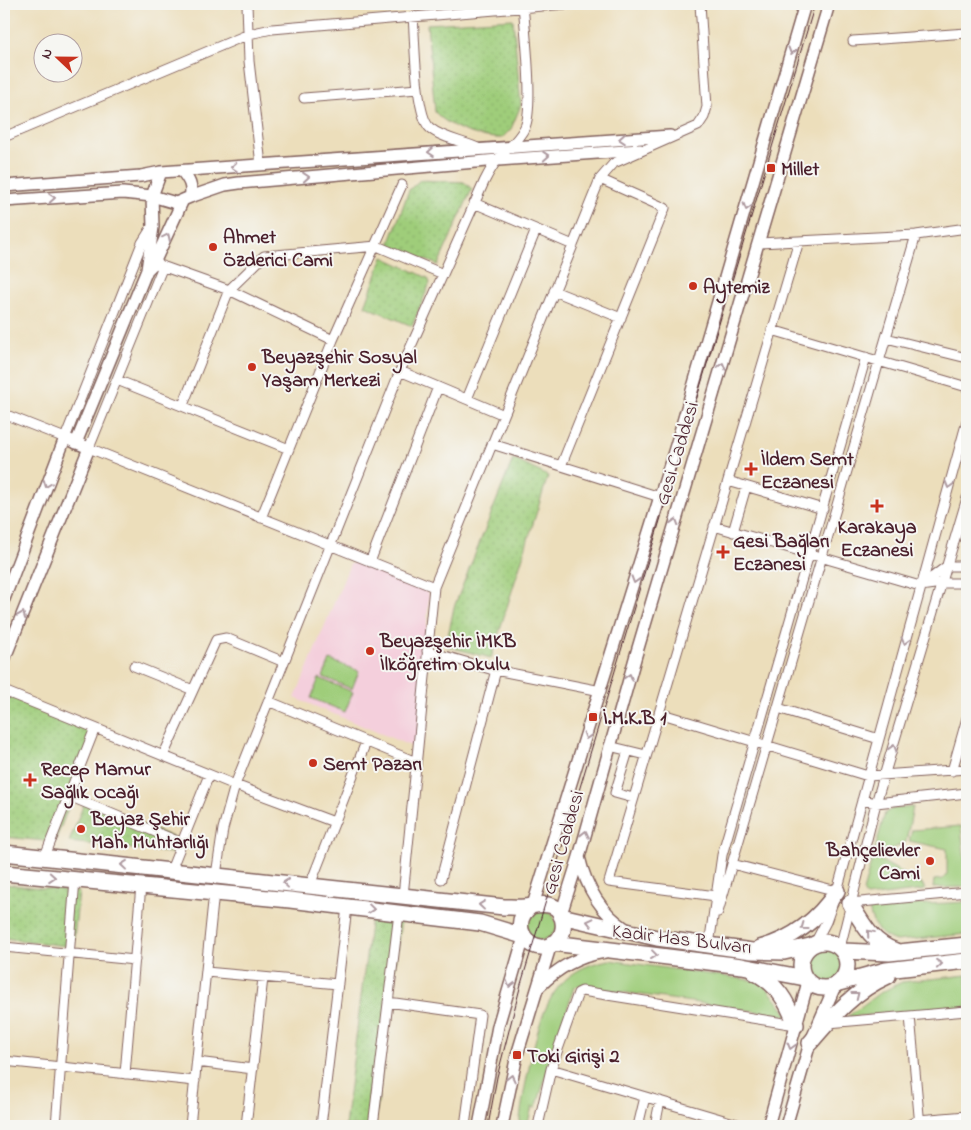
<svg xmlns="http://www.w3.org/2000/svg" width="971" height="1130" font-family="'Indie Flower',sans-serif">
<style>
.built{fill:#f4cfdc}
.green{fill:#9fcd7a;stroke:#747652}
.park{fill:url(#park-dots);stroke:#747652}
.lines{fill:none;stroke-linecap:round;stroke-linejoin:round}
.street-casing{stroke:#83625d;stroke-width:11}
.secondary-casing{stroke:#83625d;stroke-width:14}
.highway-casing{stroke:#83625d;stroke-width:18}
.street{stroke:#fff;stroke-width:9}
.secondary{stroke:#fff;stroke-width:11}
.highway{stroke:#fff;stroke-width:15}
.tram{stroke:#4a1f2b;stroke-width:1}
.oneway{stroke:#ae9aa0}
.poi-dot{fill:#c8321e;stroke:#f6f6f2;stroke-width:2}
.labels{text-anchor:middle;stroke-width:4;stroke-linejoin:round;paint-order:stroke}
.poi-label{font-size:20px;font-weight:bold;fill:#4a1f2b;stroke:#f6f6f2;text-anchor:start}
.street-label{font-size:20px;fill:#4a1f2b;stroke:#f6f6f2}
</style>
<defs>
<pattern id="park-dots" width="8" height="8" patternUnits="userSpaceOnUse" patternTransform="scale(1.25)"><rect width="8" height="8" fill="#9fcd7a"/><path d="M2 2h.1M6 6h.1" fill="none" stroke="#8ab06a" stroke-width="1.8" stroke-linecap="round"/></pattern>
</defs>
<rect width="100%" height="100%" fill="#f6f6f2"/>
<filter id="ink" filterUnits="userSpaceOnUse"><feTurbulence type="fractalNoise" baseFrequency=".02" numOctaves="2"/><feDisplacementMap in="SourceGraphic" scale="10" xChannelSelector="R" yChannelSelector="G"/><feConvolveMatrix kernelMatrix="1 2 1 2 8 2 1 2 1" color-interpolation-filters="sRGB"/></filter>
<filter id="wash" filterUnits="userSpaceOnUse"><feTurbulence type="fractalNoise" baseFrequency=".0096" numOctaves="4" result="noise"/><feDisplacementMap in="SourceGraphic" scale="20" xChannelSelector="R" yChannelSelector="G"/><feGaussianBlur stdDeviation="1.12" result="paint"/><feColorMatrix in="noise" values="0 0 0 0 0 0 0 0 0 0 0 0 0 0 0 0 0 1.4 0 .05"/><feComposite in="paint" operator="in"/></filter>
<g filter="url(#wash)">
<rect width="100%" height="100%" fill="#ecdebb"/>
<!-- built -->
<path class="built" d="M358,562L423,586L429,596L418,743L413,747L295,698L350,564Z"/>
<!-- green -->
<path class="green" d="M330,660L359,671L352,689L323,677Z
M319,678L353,692L345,712L311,698Z
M913,807L906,842L888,851L875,849L885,813L892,809Z
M961,826L967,883L963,887L933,888L934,880L943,879L947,874V849L909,841L912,830Z
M873,856L923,885L925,890L866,897L863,891Z
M967,902V934L896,941C879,936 871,924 869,907Z
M537,910L552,913L558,927L550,938L539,941L530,936L526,923Z
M806 965a18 18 0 1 1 36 0a18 18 0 1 1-36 0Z
M609,960L757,981L764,984L789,1016L580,986L574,987L536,1108L532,1107L527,1126H519C522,1100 527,1075 533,1050C544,1003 557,969 609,960Z
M967,975V1007L847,1017L878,994L902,982Z"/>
<!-- park -->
<path class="park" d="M513,19L521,105L511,129L502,138C481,139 449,128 435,112L427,24Z
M420,180L464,182L472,189L438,265L389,245L409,190Z
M383,257L428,278L430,283L412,326L365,306Z
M513,459L548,476L491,658L446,646L454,607Z
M7,695L97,733L55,842L4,837V698Z
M85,801L185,842L180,854L69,842Z
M4,884L79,892L73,947L4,938Z
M371,916L401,919L375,1126H345Z"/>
</g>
<g filter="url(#ink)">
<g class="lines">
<defs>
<path id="street" d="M247,4L249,61L261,165
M413,16C415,38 415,115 430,128C443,139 464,141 480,149
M853,41L967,33
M304,98L418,89
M4,137L249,34L272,29L566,4
M474,203L573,245
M759,243L916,235L967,228
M159,265L229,290L333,340
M163,266L89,448L434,587
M554,291L621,318
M772,330L967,387
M886,338L967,358
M400,371L504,415
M117,380L289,449
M467,399L536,230
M183,405L229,290L264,256L377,246L443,274
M4,414L65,438L142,243L152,227
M492,444L660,497
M561,466L665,208L600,179
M728,481L823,509
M261,518L333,340L402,185
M714,526L920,586L942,583H967
M733,532L746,487
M370,562L438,387
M922,585L947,566H967
M427,651L490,669L601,691
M134,666L193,690
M4,691L235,785L334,822
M268,701L416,762
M778,708L879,739
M659,713L868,776L967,769
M609,746L646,755
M628,751L615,793L633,798
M163,756L216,640L226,638L284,662
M952,771L967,718
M69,796L182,843
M862,800L876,803L967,793
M45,856L95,728
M171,870L209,775
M216,875L223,829L235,785L400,371L484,182C488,174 493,165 498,159C508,148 519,140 525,127C534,106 525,30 523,4
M441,879L496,670
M310,885L366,742
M837,891L732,864L916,235
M403,896L434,587L600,179L614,163L698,126L704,117L707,107L700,4
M716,896L609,882L799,241
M850,903L967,892
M718,912L732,864
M815,943L826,922L837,891L967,421
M709,945L722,855L866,357
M4,947L135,960
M840,948L876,803L967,498
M206,972L338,984
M388,1002L480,1015L465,1126
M910,1016L920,1126
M828,1023L967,1011
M4,1061L195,1081
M197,1062L253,1069
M551,1069L744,1126
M125,1074L141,885
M56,1126L75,879
M190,1126L214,892
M246,1126L263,978
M321,1126L347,907
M373,1126L399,913
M538,1126L551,1069L578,993L582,991L796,1025
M638,1126L645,1097
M655,1126L660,1101
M907,1126L918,1120L967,1116"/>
<path id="secondary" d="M161,172L152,196L176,203L190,197C193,186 189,180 182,171
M4,186L141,176L161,172L670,136
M190,197L225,185L239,183L498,160L640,150
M4,201L123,193L152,196L153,227L147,270
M76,443L147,270L154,263L182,202
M4,599L65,438L89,448L4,660
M579,857C586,887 600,912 626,929
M533,905L677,442L805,4
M561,914L579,857L636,655L829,4
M539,987C557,968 578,956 605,952
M479,1126L498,1026L524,937
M502,1126L517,1055L551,944
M768,1126L808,982
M786,1126L810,1043L835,986"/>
<path id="highway" d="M4,853L504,907C512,907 523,908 531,906C545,903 561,903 563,922C564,928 562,935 558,940C537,962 504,928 530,907
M4,873L290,900L480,923L523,936
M850,903C862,923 872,943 896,951
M561,916L657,938L752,951L784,952L810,946
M801 965a23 23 0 1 1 46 0a23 23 0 1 1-46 0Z
M553,943L742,966L805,978
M760,948C793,939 818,920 837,891
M843,951L889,953L967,945
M754,972C777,984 787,1001 796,1025
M839,983L886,970L967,961
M810,1043C834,1015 854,991 888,976"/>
</defs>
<!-- street casing -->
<use href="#street" class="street-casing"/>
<!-- secondary casing -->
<use href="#secondary" class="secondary-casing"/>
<!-- highway casing -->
<use href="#highway" class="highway-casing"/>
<!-- street -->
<use href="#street" class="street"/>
<!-- secondary -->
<use href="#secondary" class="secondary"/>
<!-- highway -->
<use href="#highway" class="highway"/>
<!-- tram -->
<path class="tram" d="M488,1126L497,1077L521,984L815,4"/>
</g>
<!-- one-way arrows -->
<defs><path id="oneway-chevron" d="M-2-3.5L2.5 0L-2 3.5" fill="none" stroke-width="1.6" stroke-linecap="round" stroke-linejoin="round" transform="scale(1.25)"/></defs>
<g class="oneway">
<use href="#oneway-chevron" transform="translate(792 51) rotate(106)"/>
<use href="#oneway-chevron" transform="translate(622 139) rotate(176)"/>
<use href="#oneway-chevron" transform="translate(431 152) rotate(176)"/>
<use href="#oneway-chevron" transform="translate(546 156) rotate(-4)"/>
<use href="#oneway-chevron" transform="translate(234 167) rotate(176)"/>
<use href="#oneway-chevron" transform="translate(306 177) rotate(-5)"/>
<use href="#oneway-chevron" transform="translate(52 198) rotate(-4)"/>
<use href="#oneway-chevron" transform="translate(747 207) rotate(107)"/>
<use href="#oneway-chevron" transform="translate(167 237) rotate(-64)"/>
<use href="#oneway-chevron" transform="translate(722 366) rotate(-73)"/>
<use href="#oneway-chevron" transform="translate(47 484) rotate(111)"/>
<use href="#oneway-chevron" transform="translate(949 485) rotate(106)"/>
<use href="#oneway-chevron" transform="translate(675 522) rotate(-73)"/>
<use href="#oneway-chevron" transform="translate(635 580) rotate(107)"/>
<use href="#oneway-chevron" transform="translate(22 615) rotate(-68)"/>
<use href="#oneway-chevron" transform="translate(905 641) rotate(105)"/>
<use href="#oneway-chevron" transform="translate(629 677) rotate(-74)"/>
<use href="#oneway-chevron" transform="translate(587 736) rotate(107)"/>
<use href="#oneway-chevron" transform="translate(893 748) rotate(-73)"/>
<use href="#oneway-chevron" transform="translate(585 834) rotate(-76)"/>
<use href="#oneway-chevron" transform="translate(124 865) rotate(-174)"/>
<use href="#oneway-chevron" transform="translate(52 877) rotate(4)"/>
<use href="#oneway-chevron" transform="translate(286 883) rotate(-174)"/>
<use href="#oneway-chevron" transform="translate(482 905) rotate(-174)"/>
<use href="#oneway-chevron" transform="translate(371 909) rotate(7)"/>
<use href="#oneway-chevron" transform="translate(590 922) rotate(-167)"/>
<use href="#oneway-chevron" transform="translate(804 927) rotate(144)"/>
<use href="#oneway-chevron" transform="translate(870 933) rotate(-130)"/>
<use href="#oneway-chevron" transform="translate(654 955) rotate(7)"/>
<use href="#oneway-chevron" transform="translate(939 964) rotate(-5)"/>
<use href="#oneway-chevron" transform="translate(510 984) rotate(107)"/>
<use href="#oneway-chevron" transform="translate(856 995) rotate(-38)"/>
<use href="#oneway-chevron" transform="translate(791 1046) rotate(105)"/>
<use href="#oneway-chevron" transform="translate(511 1078) rotate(-77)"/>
</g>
</g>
<!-- markers -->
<g class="poi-dot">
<rect x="766" y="163" width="10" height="10" rx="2.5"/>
<circle cx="213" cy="247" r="5"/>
<circle cx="693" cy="286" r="5"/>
<circle cx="252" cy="367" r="5"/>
<path d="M748.5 461.5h5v5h5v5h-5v5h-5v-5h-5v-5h5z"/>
<path d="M874.5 498.5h5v5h5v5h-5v5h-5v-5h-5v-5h5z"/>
<path d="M720.5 544.5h5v5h5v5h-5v5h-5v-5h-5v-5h5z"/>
<circle cx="370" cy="651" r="5"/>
<rect x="588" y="712" width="10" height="10" rx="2.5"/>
<circle cx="313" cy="763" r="5"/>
<path d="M27.5 772.5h5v5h5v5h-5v5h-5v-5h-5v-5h5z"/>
<circle cx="81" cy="829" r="5"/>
<circle cx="930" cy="861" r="5"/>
<rect x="512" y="1050" width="10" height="10" rx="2.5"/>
</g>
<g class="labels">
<!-- poi labels -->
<g class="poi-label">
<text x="781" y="175">Millet</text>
<text x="223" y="243">Ahmet<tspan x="223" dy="23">Özderici Cami</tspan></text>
<text x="703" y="293">Aytemiz</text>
<text x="262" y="363">Beyazşehir Sosyal<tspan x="262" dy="23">Yaşam Merkezi</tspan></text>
<text x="761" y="465">İldem Semt<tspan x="761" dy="23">Eczanesi</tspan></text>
<text x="877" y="533" text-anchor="middle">Karakaya<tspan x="877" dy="23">Eczanesi</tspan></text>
<text x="733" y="547">Gesi Bağları<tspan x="733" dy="23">Eczanesi</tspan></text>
<text x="380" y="647">Beyazşehir İMKB<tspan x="380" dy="23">İlköğretim Okulu</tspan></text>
<text x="603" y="724">İ.M.K.B 1</text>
<text x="323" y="770">Semt Pazarı</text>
<text x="41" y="775">Recep Mamur<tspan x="41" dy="23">Sağlık Ocağı</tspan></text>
<text x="91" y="825">Beyaz Şehir<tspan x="91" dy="23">Mah. Muhtarlığı</tspan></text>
<text x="920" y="856" text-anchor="end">Bahçelievler<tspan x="920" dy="23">Cami</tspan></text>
<text x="527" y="1062">Toki Girişi 2</text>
</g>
<!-- street labels -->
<g class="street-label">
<text transform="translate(676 453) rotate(-73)" y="7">Gesi Caddesi</text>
<text transform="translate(562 842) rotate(-74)" y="7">Gesi Caddesi</text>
<text transform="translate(682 938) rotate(7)" y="7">Kadir Has Bulvarı</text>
</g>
</g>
<!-- margin -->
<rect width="971" height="1130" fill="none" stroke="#f6f6f2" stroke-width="20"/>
<!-- north arrow -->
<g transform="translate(58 58) rotate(292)"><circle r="24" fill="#f6f6f2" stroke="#b1a0a2"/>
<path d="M0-4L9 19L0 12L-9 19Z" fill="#c8321e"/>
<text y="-8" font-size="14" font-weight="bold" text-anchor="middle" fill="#4a1f2b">N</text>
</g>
</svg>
